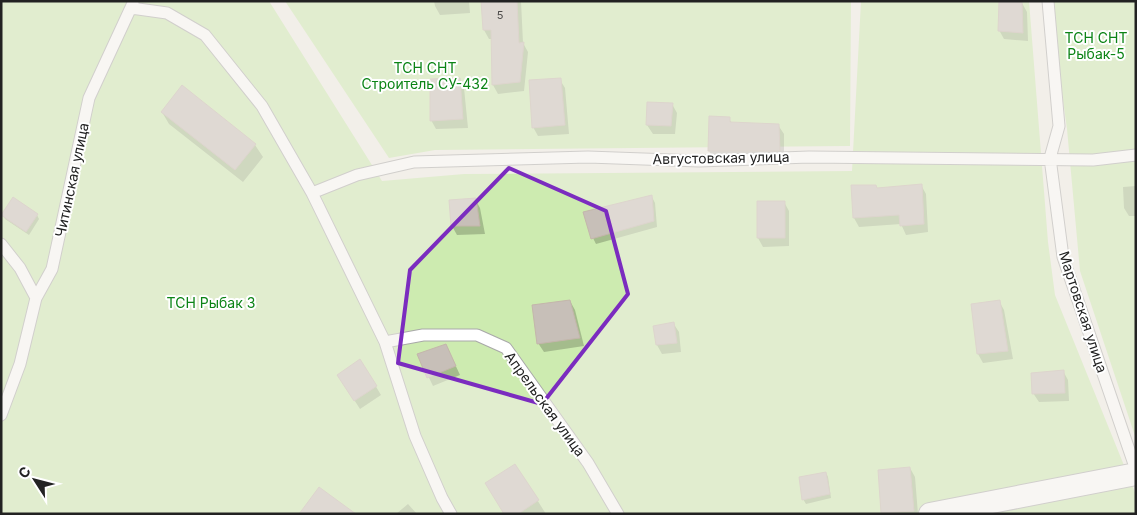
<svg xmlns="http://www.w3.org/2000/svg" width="1137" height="515" font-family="Inter,sans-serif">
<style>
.grass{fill:#cdebb0}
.shadow{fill:#0003}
.building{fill:#c7bfb8;stroke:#c4b6ab}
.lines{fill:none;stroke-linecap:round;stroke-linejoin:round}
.lane-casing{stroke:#a9a9a9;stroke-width:13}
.street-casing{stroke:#a9a9a9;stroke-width:24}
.lane{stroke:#fff;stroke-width:11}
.street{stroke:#fff;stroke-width:22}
.marked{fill:none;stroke:#7b2cbf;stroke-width:4;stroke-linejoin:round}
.labels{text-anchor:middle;stroke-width:4;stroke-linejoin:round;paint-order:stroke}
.number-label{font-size:11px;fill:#4b4948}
.park-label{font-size:14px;fill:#0c8416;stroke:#fff}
.street-label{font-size:14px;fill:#222;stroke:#fff}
</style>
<rect width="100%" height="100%" fill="#f2efe9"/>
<!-- grass -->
<path class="grass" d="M1,1H269L382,181L464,174L852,171L861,1H1029L1048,242L1055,295L1136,495V514H1Z
M285,1H851L850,146L435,150L389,158Z
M1049,1H1136V439L1080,271L1067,129Z"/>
<!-- shadow -->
<path class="shadow" d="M434,1H469L470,13L440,15L435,6Z
M482,1H521L523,43L528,52L524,91L498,94L493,85L492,39H489L484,30Z
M1022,3L1027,12L1028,41L1004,39L999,30Z
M459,79L464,88L468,128L436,129L431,120Z
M560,80L565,88L569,134L538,136L533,127Z
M182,87L255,145L263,157L243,182L169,124L162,112Z
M672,104L677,113L675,134H653L647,125Z
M729,119L732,123L778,125L784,134V159L714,160L709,151Z
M921,185L926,194L928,232L906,235L901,224L859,227L854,218L877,189Z
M1136,186V216H1129L1124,208L1123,187Z
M652,197L655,203L657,227L596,244L593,238Z
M475,199L480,208L485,234L457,235L452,226L450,201Z
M784,202L789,211V246L763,247L758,238Z
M3,215H37L39,219L29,235L5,219Z
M570,301L575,310L584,346L544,352L538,343Z
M999,301L1004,310L1013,359L983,363L978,354L972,305Z
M673,323L679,332L681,352L662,354L657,345Z
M446,345L460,375L433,386L418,355Z
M360,360L381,395L360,409L344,384Z
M1063,371L1068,380L1069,401L1039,402L1033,393Z
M515,465L546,514H505Z
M910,468L915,477L918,514H883Z
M826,473L828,477L831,498L806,504L803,499Z
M408,504L417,514H396Z"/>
<!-- building -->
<path class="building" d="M481,1H517L519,43L524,42L520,82L492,85L491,30H483Z
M999,1L1022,2L1023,33L998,31Z
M460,78L463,119L430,121V79Z
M561,78L565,125L532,128L529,80Z
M182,85L256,144L235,170L161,112Z
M647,102L673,103L671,126L646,125Z
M709,116L730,117V122L779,124L780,151H708Z
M922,184L924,224L900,226L899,215L853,218L851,185H876L877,188Z
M652,195L654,221L591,239L583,212Z
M13,197L38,214L26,232L1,215Z
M476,198L480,226H451L449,200Z
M757,201H785V238H757Z
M570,300L580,338L537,344L532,305Z
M1000,300L1008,351L977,354L971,304Z
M674,322L677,343L656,345L653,326Z
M446,344L456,366L427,378L417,354Z
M360,359L377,386L354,401L337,375Z
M1064,370L1065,393L1032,394L1031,373Z
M515,464L539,500L518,514H504L485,483Z
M910,467L914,511L881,513L878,470Z
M826,472L830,494L802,500L799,477Z
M319,487L356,514H299Z"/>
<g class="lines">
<defs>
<path id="lane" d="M1048,1L1059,126L1050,158L1063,257L1136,470
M131,8L167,13L205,35L262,106L312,193L385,342L415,436L442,498L451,514
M312,193L357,175L414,162L588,157L699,161L809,157L1093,160L1136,155
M1,244L20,268L36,298L52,269L89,98L133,3
M385,342L423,335H477L506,348L588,463L618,514
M1,415L20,364L36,298"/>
<path id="street" d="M930,514L1136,474"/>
</defs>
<!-- lane casing -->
<use href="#lane" class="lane-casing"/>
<!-- street casing -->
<use href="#street" class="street-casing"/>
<!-- lane -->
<use href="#lane" class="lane"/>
<!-- street -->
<use href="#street" class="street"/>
</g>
<!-- marked area -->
<path d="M0 0H1137V515H0ZM509,168L606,211L628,294L542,404L398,363L410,270Z" fill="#f2efe9" fill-opacity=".55" fill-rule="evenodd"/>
<path class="marked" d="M509,168L606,211L628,294L542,404L398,363L410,270Z"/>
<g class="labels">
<!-- number labels -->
<g class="number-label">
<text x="500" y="19">5</text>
</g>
<!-- park labels -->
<g class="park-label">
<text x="1096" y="43">ТСН СНТ<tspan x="1096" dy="16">Рыбак-5</tspan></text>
<text x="425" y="73">ТСН СНТ<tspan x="425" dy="16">Строитель СУ-432</tspan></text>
<text x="211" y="308">ТСН Рыбак 3</text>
</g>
<!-- street labels -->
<g class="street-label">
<text transform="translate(721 158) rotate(-1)" y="5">Августовская улица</text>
<text transform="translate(72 180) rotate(-78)" y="5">Читинская улица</text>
<text transform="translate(1083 312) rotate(72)" y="5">Мартовская улица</text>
<text transform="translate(545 404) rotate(54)" y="5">Апрельская улица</text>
</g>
</g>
<!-- border -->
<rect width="1137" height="515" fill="none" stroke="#222222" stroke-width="5"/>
<!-- north arrow -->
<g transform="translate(35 480) rotate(306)" stroke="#ffffff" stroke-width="4" paint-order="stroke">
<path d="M0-4L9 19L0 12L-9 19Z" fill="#222222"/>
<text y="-8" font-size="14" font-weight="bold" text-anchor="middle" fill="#222222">С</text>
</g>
</svg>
